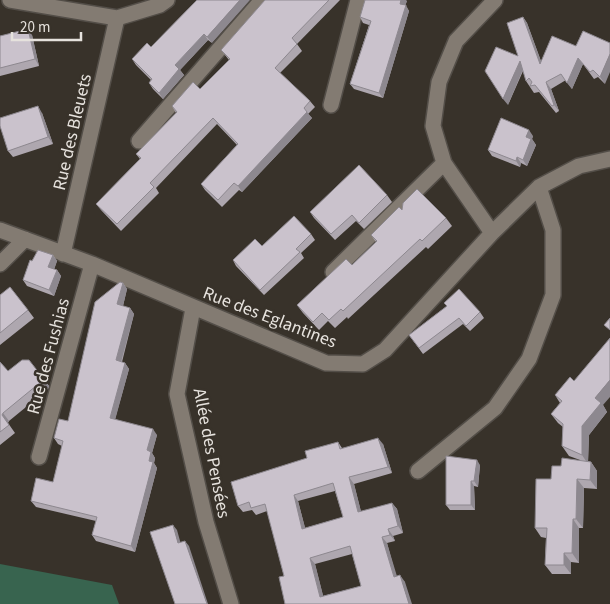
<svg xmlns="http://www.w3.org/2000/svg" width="610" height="604" font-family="'Source Sans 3',sans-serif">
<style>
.forest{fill:#38644f}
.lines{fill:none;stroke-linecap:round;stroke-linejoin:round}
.minor-casing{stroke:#534e48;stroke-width:18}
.minor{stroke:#837b72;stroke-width:15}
.wall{fill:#aea7af;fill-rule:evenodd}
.shaded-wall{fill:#8d888f}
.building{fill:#cac2cc;stroke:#8d888f;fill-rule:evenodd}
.labels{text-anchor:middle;stroke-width:5;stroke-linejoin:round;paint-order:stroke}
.street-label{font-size:18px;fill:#e6e2dd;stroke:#38322a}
</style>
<rect width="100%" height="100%" fill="#38322a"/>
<!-- forest -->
<path class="forest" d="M0,564L112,585L119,604H0Z"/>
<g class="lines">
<defs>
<path id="minor" d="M10,0L117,18L160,5L167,0
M331,105L358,0
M139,141L262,0
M0,230L92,264L326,363L363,364L385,350L492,233L539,187L579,166L610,159
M492,233L444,163L433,126L439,82L456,41L495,0
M63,254L117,18
M0,264L25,239
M333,272L444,163
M193,308L177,394L206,522L231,604
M39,457L92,264
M418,471L495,408L529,359L553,295V230L539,187"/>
</defs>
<!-- minor casing -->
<use href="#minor" class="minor-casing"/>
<!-- minor -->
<use href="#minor" class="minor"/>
</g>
<!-- wall -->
<path class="wall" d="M197,0L212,43L208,40L180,70L184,75L163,99L153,89L149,83L151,80L136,65L132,59L151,47Z
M265,0H340L297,44L302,51L280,73L310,101L315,107L308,114L312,118L242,192L239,190L222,207L205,190L201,184L237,145L217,124L156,188L159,193L121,231L101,210L96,204L140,159L136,154L176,113L172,106L200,89L229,60L221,50Z
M407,1L405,5L409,11L383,98L354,89L350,84L369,25L363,23L360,17Z
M523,17L527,23L541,61L576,46L583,31L605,84L598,77L594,79L583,64L572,89L566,80L551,89L559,111L556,113L539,92L534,93L526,81L523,71L508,105L518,56Z
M32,35L39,66L0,76V36Z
M42,113L53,144L13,157L8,151Z
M533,136L532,139L536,145L527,166L521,163L520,167L492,156L488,150Z
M387,195L392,202L364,229L356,221L335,240L314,218L310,212Z
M402,210L446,218L452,226L428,249L426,247L348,319L347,317L335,328L328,321L319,330L303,313L297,305L352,265L376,242L371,235Z
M311,234L315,240L301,253L304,258L264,295L236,266L233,260L262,246Z
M53,255L57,261L54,269L57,270L61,276L54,296L27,286L23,280L32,261Z
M123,283L127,289L123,306L130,308L134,314L122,362L125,363L129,369L115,419L157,435L152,453L155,458L154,463L157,468L135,552L96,541L92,535L96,521L36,507L31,501L53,482L62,446L58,444L54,438L68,421Z
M0,295L28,310L34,318L0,345Z
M444,303L480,312L484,318L470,331L463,324L423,354L409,335L447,306Z
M0,362L8,371L43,378L49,386L48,389L9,421L8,423L15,433L0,445Z
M555,395L603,405L607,412L589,435L588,461L591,462L597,471V489L584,488L583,528H579V563L571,562V574H552L545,565L546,538L541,537L535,528L551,479L561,466L580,460L569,456L562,446L563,427L558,423L551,414L560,403Z
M338,442L342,448L383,444L392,473L354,484L361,512L392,503L397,509L403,533L393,536L395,541L387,543L396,576L405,582L285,604L284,576L267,511L256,515L252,510L243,512L238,506L307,458ZM335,491L343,517L305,528L298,501ZM352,554L361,586L323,596L315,564Z
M480,465L478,487L474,486L475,510H450L446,505Z"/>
<!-- shaded-wall -->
<path class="shaded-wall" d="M240,0H250L212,43L207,37Z
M401,0H406L407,1L404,9L400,4Z
M406,5L409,11L383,98L379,93Z
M523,17L527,23L544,70L540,64Z
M28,29L32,35L39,66L35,59Z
M204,34L208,40L180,70L184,75L163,99L159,93L175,65Z
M610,54V72L605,84L600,77Z
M578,58L583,64L572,89L567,83Z
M520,61L524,67L508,105L503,99Z
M546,82L551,89L559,111L554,105Z
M38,106L42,113L53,144L48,137Z
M307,112L312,118L242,192L238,186Z
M529,130L533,136L532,139L536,145L527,166L523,160L526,137Z
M517,157L521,163L520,167L516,161Z
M53,255L57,261L53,273L48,267Z
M57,270L61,276L54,296L49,290Z
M123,283L127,289L122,310L117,304Z
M130,308L134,314L120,366L116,360Z
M125,363L129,369L114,424L110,418Z
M43,378L49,386L48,389L42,381Z
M610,380V397L603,405L607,412L589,435L588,464L582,455V426L595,398Z
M3,413L9,421L7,423L2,415Z
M153,429L157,435L152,453L155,458L154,463L157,468L135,552L131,546L149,461L147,450Z
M378,438L383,444L392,473L388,467Z
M477,460L480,465L478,487L474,481Z
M591,462L597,471V489L590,480Z
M349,477L354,484L363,519L358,512Z
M577,479L584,488L583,528L576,519Z
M471,481L474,486L475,510L471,505Z
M294,495L298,501L307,535L302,529Z
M392,503L397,509L403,533L398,526Z
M573,519L579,528V563L572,553Z
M173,525L177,530L182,548L178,543Z
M388,529L393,536L395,541L390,535Z
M382,537L387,543L399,583L394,577Z
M185,541L189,546L208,604H207Z
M564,553L571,562V574L564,565Z
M310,558L315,564L325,603L320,597Z
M400,575L405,582L412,604H409Z"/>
<!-- building -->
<path class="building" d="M197,0H240L207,37L204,34L175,65L179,69L159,93L149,83L152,79L132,59L147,43L151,47Z
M265,0H329L292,38L297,44L275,68L310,101L304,108L307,112L238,186L234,183L218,200L201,184L238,144L213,118L150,183L154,187L117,224L96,204L141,158L136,154L177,112L172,106L193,82L200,89L230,59L221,50Z
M365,0H401L400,4L406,5L379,93L350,84L371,21L360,17Z
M523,17L540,64L552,36L576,46L583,31L610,43V54L600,77L593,70L590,72L578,58L567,83L561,74L546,82L554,105L552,106L535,85L530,86L532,82L529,78L526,81L520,61L503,99L485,71L496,47L518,56L507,23Z
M28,29L35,59L0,68V36Z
M38,106L48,137L8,151L0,126V118Z
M501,118L529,130L526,137L531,139L523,160L517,157L516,161L488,150Z
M359,165L387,195L359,223L352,215L331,234L310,212Z
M417,189L446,218L422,241L420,239L343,311L341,309L329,320L322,313L313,322L297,305L346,259L352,265L377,241L371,235L399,207L402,210L403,203Z
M294,216L311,234L296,249L300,252L260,290L233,260L255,239L262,246Z
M38,250L53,255L48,267L57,270L49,290L23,280L30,260L32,261Z
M120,282L123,283L117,304L130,308L116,360L125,363L110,418L153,429L147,450L151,452L149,461L153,462L131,546L92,535L97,517L31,501L36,478L53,482L63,441L54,438L59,419L68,421L95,302Z
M10,287L28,310L0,333V295Z
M459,289L480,312L466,326L459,318L419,348L409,335L447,306L444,303Z
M610,318V330L604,325Z
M610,338V380L595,398L601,403L582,426V455L562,446L563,424L551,414L562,401L555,395L570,377L574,381Z
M22,360H29L43,378L42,381L3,413L2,415L9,425L0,432V362L8,371Z
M378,438L388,467L349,477L358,512L392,503L398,526L388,529L390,535L382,537L394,577L400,575L409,604H285L279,577L284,576L265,504L251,508L249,502L238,506L231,482L307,458L305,451L338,442L340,449ZM333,483L343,517L302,529L294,495ZM350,546L361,586L320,597L310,558Z
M446,456L477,460L474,481H471V505H446Z
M562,458L591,462L590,480L577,479L576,519H573L572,553H564V565H545L547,528H535L536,479H551L552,466H561Z
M173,525L178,543L185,541L207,604H175L150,532Z"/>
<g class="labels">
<!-- street labels -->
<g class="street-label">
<text transform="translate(72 132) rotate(-77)" y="6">Rue des Bleuets</text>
<text transform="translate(270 317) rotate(21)" y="6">Rue des Eglantines</text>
<text transform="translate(48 356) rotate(-75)" y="6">Rue des Fushias</text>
<text transform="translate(212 453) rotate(79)" y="6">Allée des Pensées</text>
</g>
</g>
<!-- scale -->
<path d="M12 32v8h69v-8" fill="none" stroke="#e6e2dd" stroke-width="2.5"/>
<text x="20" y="32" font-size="15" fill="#e6e2dd" stroke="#38322a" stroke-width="4" paint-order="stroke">20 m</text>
</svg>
